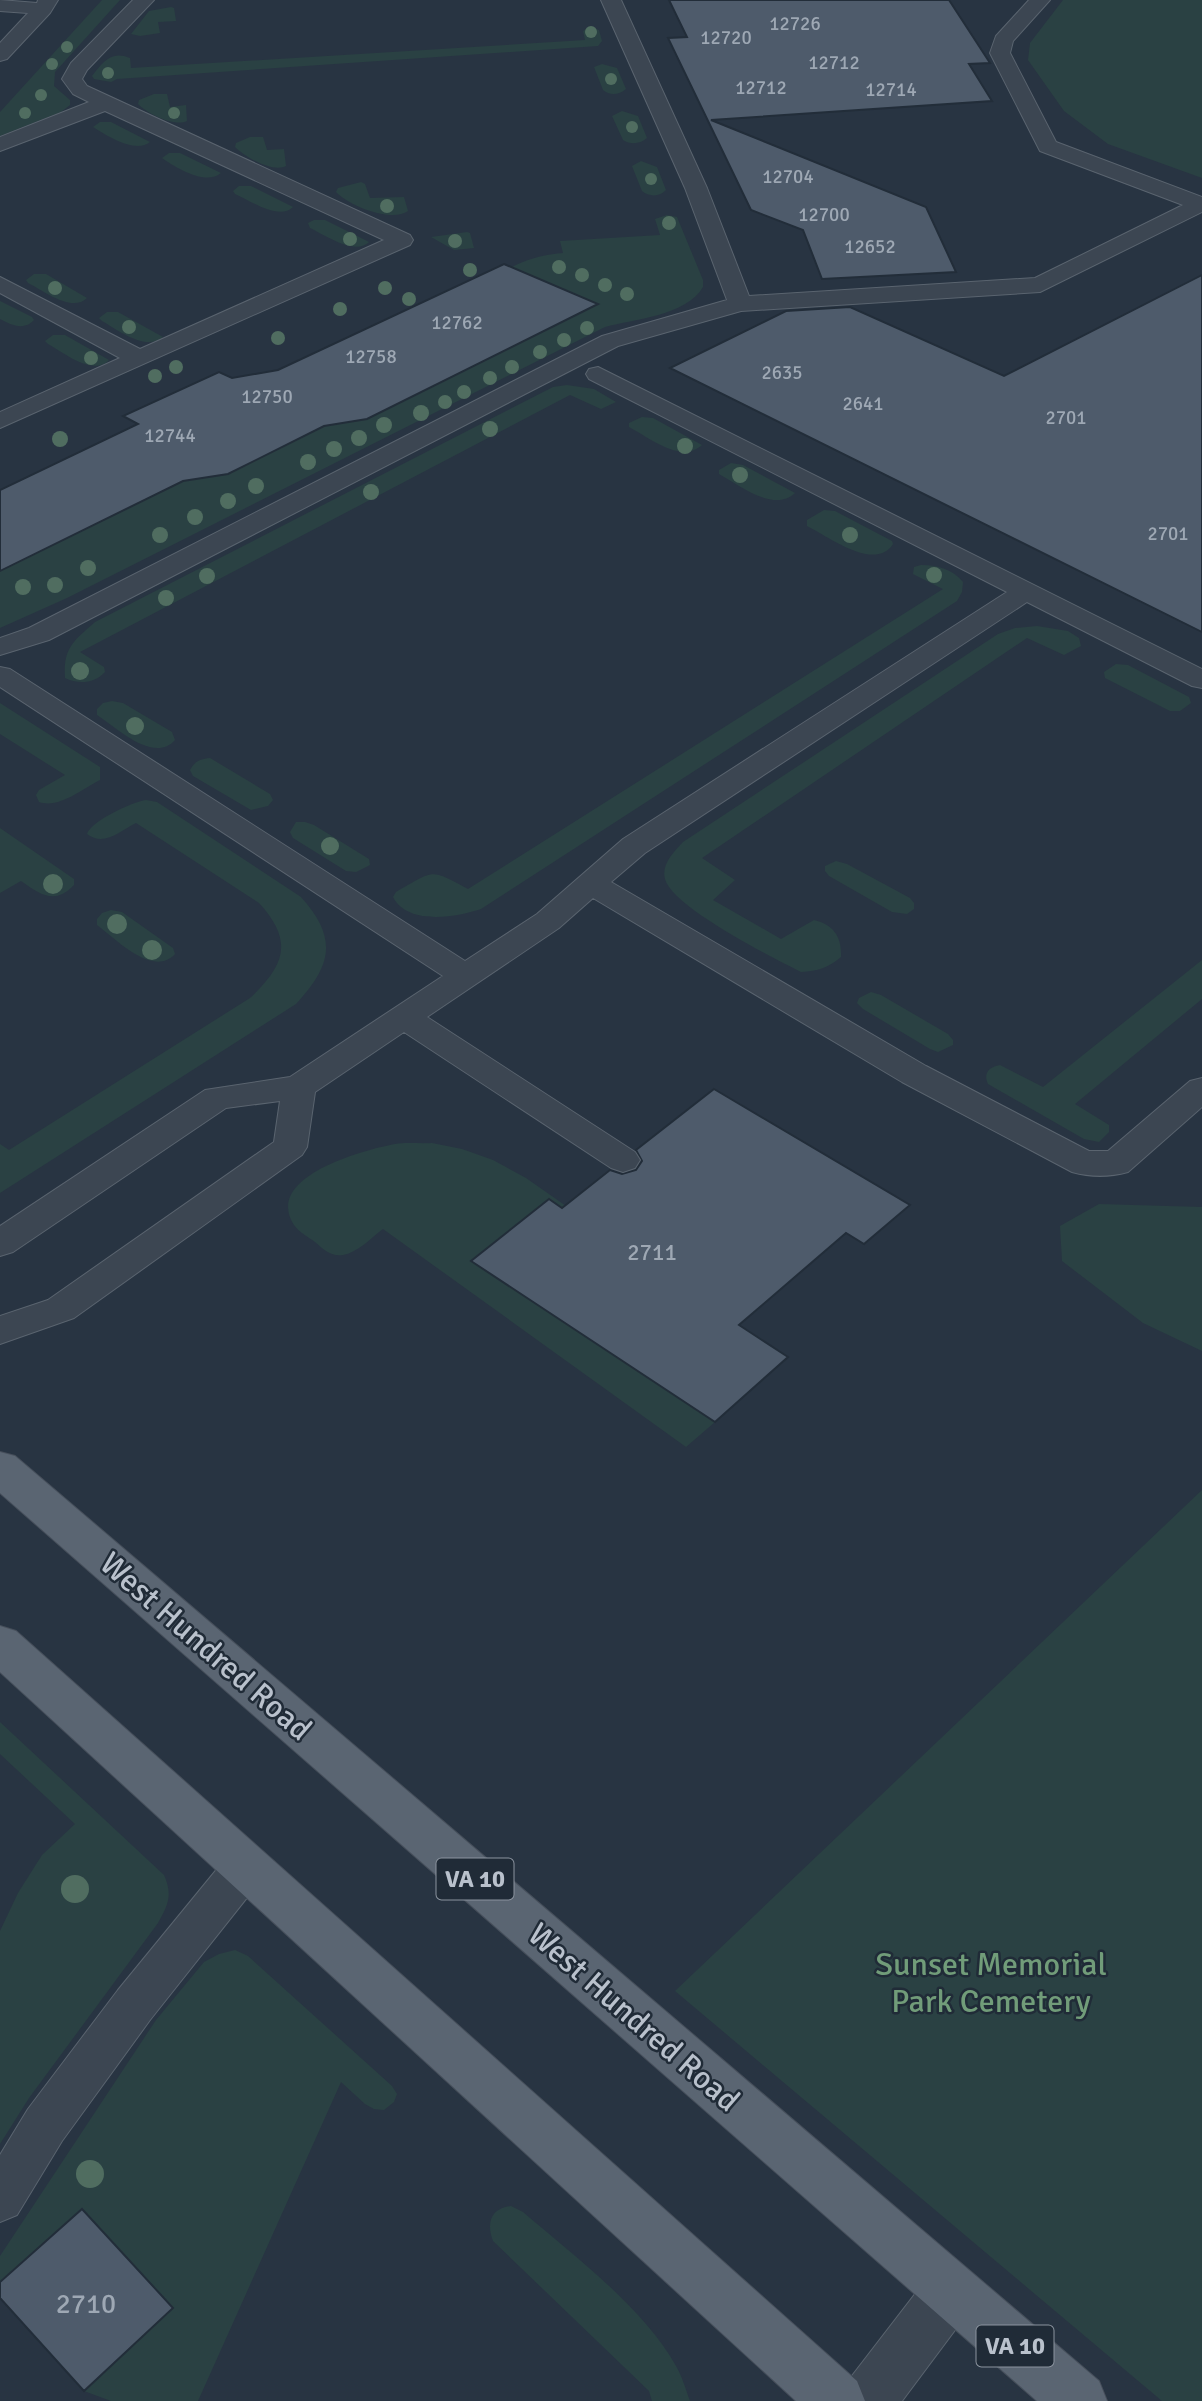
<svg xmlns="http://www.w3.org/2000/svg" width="1202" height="2401" font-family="Signika,sans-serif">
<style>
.green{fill:#2a4143}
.building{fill:#4e5b6b;stroke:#222d39;stroke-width:2}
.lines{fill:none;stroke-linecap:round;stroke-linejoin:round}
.service-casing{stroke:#5a646f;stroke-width:2}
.minor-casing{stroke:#5a646f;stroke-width:2}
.primary-casing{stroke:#464f5b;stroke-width:2}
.service{fill:#3c4652;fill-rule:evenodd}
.minor{fill:#3c4652;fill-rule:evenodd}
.primary{fill:#5a6572;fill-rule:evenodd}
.tree{fill:#506d60}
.labels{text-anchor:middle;stroke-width:5;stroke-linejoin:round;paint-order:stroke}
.far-number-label{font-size:19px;fill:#9ea8b4}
.number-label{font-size:23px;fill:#9ea8b4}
.shield{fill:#202b37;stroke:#8b949f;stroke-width:2}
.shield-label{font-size:24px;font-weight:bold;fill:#b9c1cc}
.near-number-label{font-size:28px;fill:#9ea8b4}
.near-street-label{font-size:32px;fill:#b9c1cc;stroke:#202b37}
.near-park-label{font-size:32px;fill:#719c79;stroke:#202b37}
</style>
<rect width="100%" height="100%" fill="#283442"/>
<!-- green -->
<path class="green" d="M102,0H120L55,72L54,86L70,100V105L61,112L0,136V112Z
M1063,0H1202V178L1108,144L1064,111L1028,60L1030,43Z
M171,7L174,8L176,21L158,22L160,33L140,36L131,34L149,11Z
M589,27L599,30L602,41L598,46L117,79L111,82L94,79L92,76C103,62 111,50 130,58L131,68L585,40L583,31Z
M602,64L617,68L626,89C619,95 610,96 603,90L594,67Z
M154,94H167L170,107L186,105L187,121C174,127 148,114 138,104L139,100Z
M622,111L638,116L647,138C640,144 631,145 623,140L612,116Z
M100,122H111L150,142C136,154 107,136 93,127Z
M250,137H263L267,150L284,149L286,166C273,173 245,157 235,147L236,143Z
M169,153H180L221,173C206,186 176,168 162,158Z
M641,161L657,167L666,190C660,197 649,197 642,191L632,166Z
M361,182L365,184L370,198L404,197L408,211C392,223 349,206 336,192L338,188Z
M239,186H251L293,207C279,221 251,201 235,194L233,191Z
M667,215L677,217L703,280V287C686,316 634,319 605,327L67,598L0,628V495L516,278L512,267C530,258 543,255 563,253L560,241L660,235L655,219Z
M314,220H325L369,242C355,256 325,235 310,228L308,223Z
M467,232L470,233L474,248L454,250L431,237Z
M34,274H46L87,298C72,313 44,291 28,283L26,280Z
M0,301L32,317L34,320C24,331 11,325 0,319Z
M107,312H118L163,337C146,352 118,330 102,321L99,318Z
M53,335H65L109,360C93,377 63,352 48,344L45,341Z
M567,385L594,389L616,402L601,409L570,395L80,652L104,667L105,672C95,683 79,685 65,678C63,647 74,641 95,622L553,387Z
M642,417L653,418L702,445C681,464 650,438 629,427V423Z
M731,463L743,465L795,493C774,513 739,485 719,474V470Z
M824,510L835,511L892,541L893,544C875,572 829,537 807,526V520Z
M921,565C938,565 952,569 963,582L962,592L957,601L481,909C457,917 408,926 393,897L396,892C435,870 429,868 468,889L943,589L913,574L914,567Z
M1037,626L1068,631L1079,638L1081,646L1064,655L1027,638L702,858L735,880L713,900L781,939L814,920C834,925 842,937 841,957C828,968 818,971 801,972C773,958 672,907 665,879C661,864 674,852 683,842L998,634L1015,628Z
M1116,664L1128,665L1189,697L1191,703L1180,711H1170L1105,678L1104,672Z
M112,701L123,703L172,732L175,740C154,764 117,728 97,715V709L103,703Z
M0,703L100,767V780C82,789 59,809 39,802L36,795L39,790L65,775L0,734Z
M210,758L270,794L273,800L268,806L251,810L193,776L190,770C195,761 200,759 210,758Z
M146,800L157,802L301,897C338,938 332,965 296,1004L0,1193V1144L9,1150L250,998C285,965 294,941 259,903L136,823C120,831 104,847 87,834C91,821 132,802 146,800Z
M296,822H305L314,825L369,859L370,865L356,872L346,871L293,838L290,832Z
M0,828L74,879V885C55,905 41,895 21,881L0,893Z
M836,861L847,864L910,898L914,903V909L907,914L892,912L829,876L825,871V866Z
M111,910L122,912L173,948L175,954C153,978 116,939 97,925V919L102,913Z
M1202,960V999L1075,1104L1109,1125V1132L1099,1142L1084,1139L988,1084C983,1073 989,1067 1000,1065L1043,1087Z
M871,992L881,995L948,1034L953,1040V1045L938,1052L930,1049L863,1009L857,1003L859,998Z
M432,1143L462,1149L493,1160L526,1178L689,1292L715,1422L686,1447L383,1229C371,1238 357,1253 343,1255C331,1257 323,1249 315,1242C308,1237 299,1232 294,1225C263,1177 363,1150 395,1144C407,1142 420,1144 432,1143Z
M1099,1204L1202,1207V1351L1143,1323L1062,1261L1060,1226Z
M1202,1490V2401H1162L675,1991Z
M0,1722L164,1875C173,1895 168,1905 158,1923L29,2098L0,2144V1931L18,1893L42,1855L75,1824L0,1754Z
M235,1950L248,1956L392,2086L397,2094L394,2102L384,2110L374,2109L365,2104L341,2082L198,2401H111L84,2391L173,2308L82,2210L0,2282V2256L156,2020L204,1962L219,1954Z
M511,2206L523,2212C573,2255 644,2308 676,2366C682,2376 686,2390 690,2401H652L649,2391L493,2241C486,2223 491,2208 511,2206Z"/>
<!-- building -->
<path class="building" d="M669,0H949L990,63L969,64L992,101L711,120L926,207L956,272L822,279L803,230L751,210L668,38L687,37Z
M504,264L598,304L367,419L324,426L228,474L183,481L0,571V490L138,424L123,416L219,372L232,378L278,370Z
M1202,275V632L670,368L786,311L850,307L1004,376Z
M714,1089L910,1205L864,1244L846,1233L739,1325L788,1357L715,1422L471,1261L549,1199L562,1208L610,1170L622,1174L636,1170L642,1161L636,1150Z
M82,2209L173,2308L84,2391L0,2298V2282Z"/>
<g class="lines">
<defs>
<path id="service" d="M0,0L37,3L38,0H58L50,13L7,59L0,61V43L28,13L0,11Z
M133,0H154L87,70L82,79L87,86L410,235L413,240L410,245L0,428V412L120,358L0,293V277L140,349L384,240L105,111L0,151V137L89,102L73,94L62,79L71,63Z
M601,0H621L707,188L749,296L1035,278L1183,205L1040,151L990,53L996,36L1029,0H1050L1013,41L1010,53L1056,142L1202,197V212L1040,292L741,311L618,346L49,640L0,655V638L29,628L602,336L727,300L685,188Z
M598,367L1202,669V688L1192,686L1027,602L645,853L611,882L926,1066L1089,1151H1108L1190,1081L1202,1078V1107L1128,1172C1110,1177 1090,1177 1072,1172L902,1082L593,898L559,928L427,1017L635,1152L640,1160L635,1168L623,1172L611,1168L404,1032L315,1092L307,1147L302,1155L74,1318L0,1344V1316L48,1300L274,1142L280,1101L226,1108L13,1252L0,1256V1226L205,1090L290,1077L443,976L0,687V667L10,669L465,961L537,914L623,839L1007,592L589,379L586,374L589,369Z
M246,1847L261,1852L268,1866L261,1880L150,2020L62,2141L17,2215L0,2222V2155L28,2109L118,1990L231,1852Z"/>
<path id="minor" d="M951,2264L970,2272L978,2291L970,2310L902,2401H840L848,2381L932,2272Z"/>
<path id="primary" d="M0,1452L15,1456L1099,2381L1107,2401H1037L0,1493Z
M0,1626L16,1631L857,2381L865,2401H796L0,1672Z"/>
</defs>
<!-- service casing -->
<use href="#service" class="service-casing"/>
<!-- minor casing -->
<use href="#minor" class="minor-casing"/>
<!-- primary casing -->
<use href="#primary" class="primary-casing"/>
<!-- service -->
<use href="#service" class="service"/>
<!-- minor -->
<use href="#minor" class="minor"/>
<!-- primary -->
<use href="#primary" class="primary"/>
</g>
<!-- trees -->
<g class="tree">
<circle cx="591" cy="32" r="6"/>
<circle cx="67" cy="47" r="6"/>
<circle cx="52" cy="64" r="6"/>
<circle cx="108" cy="73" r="6"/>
<circle cx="611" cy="79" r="6"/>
<circle cx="41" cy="95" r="6"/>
<circle cx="25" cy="113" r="6"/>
<circle cx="174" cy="113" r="6"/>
<circle cx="632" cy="127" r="6"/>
<circle cx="651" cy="179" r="6"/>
<circle cx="387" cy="206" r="7"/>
<circle cx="669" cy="223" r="7"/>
<circle cx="350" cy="239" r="7"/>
<circle cx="455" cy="241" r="7"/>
<circle cx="559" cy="267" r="7"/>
<circle cx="470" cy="270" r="7"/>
<circle cx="582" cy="275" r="7"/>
<circle cx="605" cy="285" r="7"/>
<circle cx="55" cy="288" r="7"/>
<circle cx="385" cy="288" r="7"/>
<circle cx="627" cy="294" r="7"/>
<circle cx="409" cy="299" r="7"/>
<circle cx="340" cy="309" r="7"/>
<circle cx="129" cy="327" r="7"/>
<circle cx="587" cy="328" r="7"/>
<circle cx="278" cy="338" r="7"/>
<circle cx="564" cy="340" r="7"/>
<circle cx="540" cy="352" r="7"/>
<circle cx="91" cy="358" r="7"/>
<circle cx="176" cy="367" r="7"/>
<circle cx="512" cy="367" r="7"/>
<circle cx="155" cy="376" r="7"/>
<circle cx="490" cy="378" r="7"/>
<circle cx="464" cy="392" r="7"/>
<circle cx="445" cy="402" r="7"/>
<circle cx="421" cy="413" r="8"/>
<circle cx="384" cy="425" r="8"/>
<circle cx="490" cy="429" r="8"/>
<circle cx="359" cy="438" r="8"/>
<circle cx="60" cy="439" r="8"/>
<circle cx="685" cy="446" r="8"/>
<circle cx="334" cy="449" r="8"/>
<circle cx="308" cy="462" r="8"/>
<circle cx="740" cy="475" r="8"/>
<circle cx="256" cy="486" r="8"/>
<circle cx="371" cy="492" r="8"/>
<circle cx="228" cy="501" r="8"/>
<circle cx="195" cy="517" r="8"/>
<circle cx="160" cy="535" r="8"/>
<circle cx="850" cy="535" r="8"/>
<circle cx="88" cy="568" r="8"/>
<circle cx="934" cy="575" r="8"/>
<circle cx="207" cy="576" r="8"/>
<circle cx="55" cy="585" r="8"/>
<circle cx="23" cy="587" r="8"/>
<circle cx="166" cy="598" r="8"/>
<circle cx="80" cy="671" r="9"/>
<circle cx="135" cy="726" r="9"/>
<circle cx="330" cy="846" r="9"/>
<circle cx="53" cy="884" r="10"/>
<circle cx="117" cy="924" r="10"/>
<circle cx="152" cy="950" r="10"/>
<circle cx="75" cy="1889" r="14"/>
<circle cx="90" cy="2174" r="14"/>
</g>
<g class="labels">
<!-- far-number labels -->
<g class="far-number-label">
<text x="795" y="30">12726</text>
<text x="726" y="44">12720</text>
<text x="834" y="69">12712</text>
<text x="761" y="94">12712</text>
<text x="891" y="96">12714</text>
<text x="788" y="183">12704</text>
<text x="824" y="221">12700</text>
<text x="870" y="253">12652</text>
<text x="457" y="329">12762</text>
<text x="371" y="363">12758</text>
<text x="782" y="379">2635</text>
<text x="267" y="403">12750</text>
<text x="863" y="410">2641</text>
<text x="1066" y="424">2701</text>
<text x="170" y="442">12744</text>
<text x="1168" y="540">2701</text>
</g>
<!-- number labels -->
<g class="number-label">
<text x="652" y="1260">2711</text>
</g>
<!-- shield labels -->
<g class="shield">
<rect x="436.5" y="1858.5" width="77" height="41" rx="5"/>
<rect x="976.5" y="2325.5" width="77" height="41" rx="5"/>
</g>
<g class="shield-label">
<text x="475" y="1887">VA 10</text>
<text x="1015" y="2354">VA 10</text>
</g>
<!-- near-number labels -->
<g class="near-number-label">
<text x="86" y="2313">2710</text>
</g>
<!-- near-street labels -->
<g class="near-street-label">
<text transform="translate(206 1646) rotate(41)" y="11">West Hundred Road</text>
<text transform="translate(634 2017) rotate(41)" y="11">West Hundred Road</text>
</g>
<!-- near-park labels -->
<g class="near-park-label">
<text x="991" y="1975">Sunset Memorial<tspan x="991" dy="37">Park Cemetery</tspan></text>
</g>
</g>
</svg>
